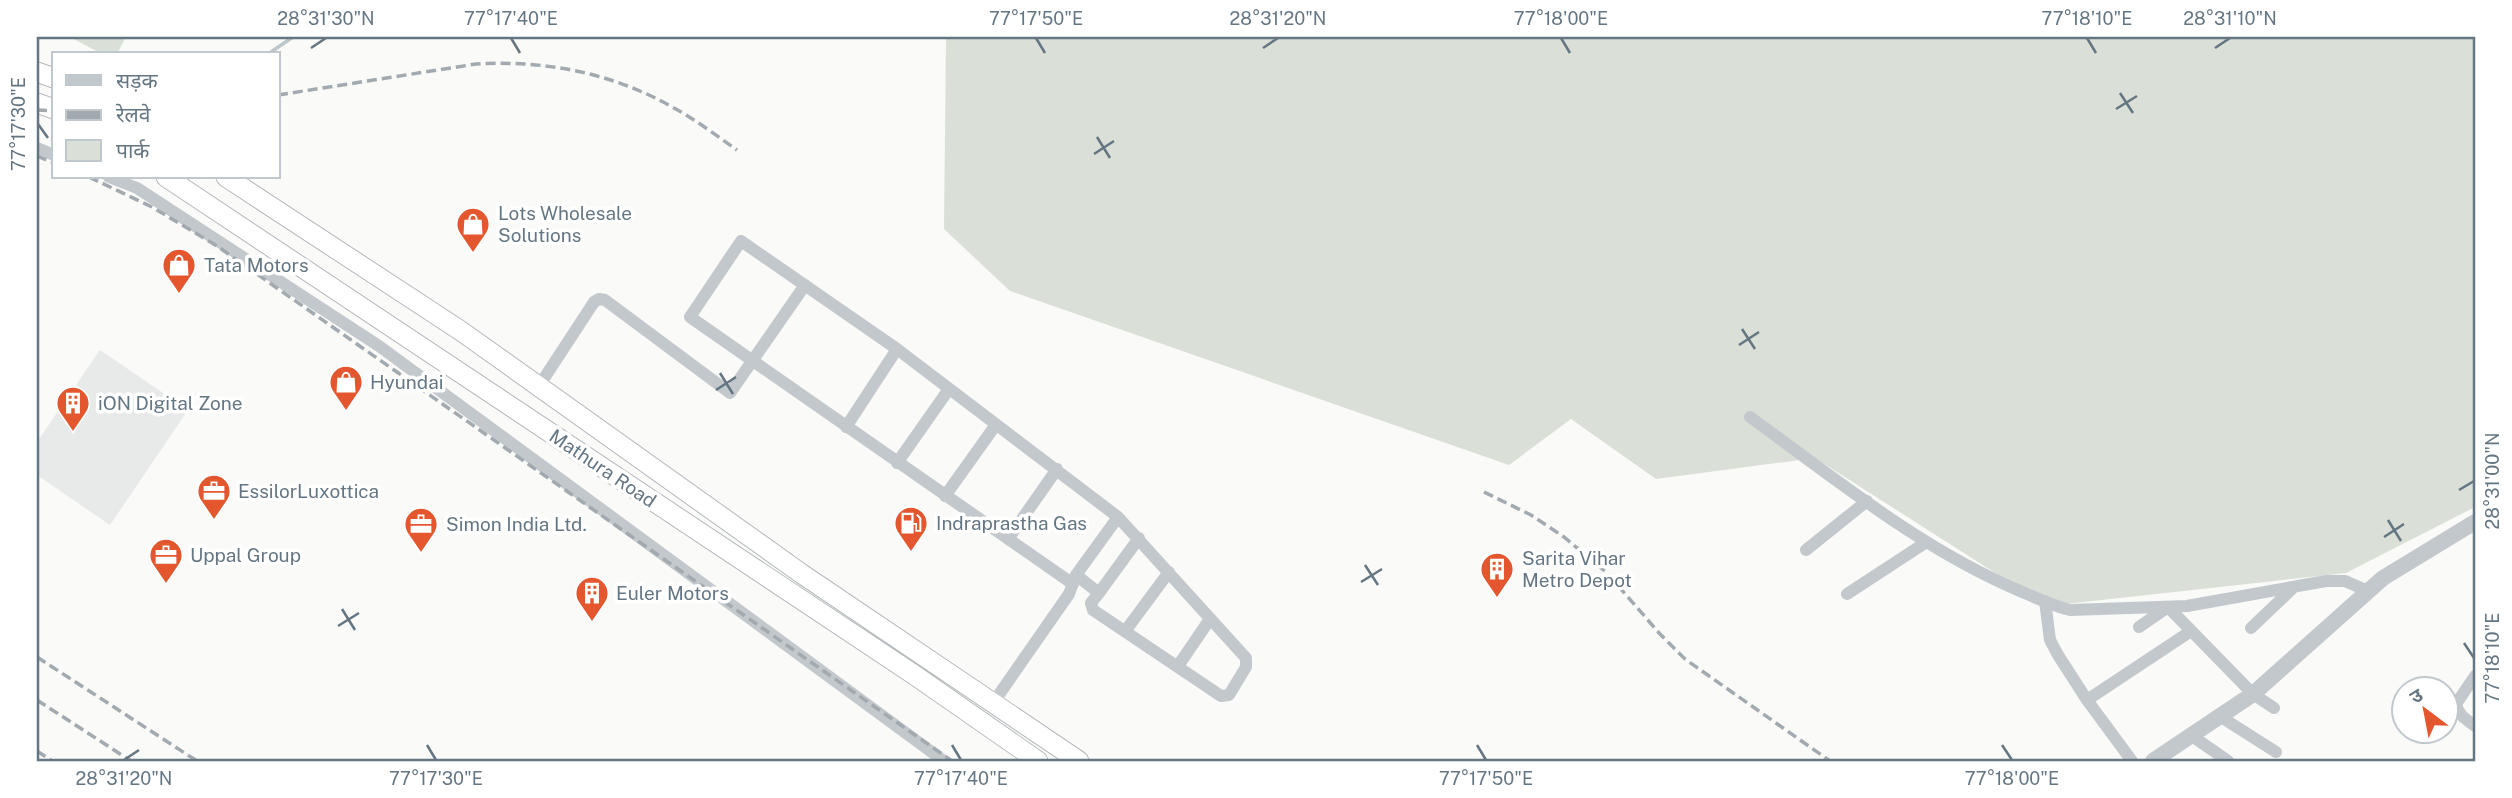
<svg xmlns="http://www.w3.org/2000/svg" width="2512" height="798" font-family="'Public Sans','Noto Sans Devanagari',sans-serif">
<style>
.built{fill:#e8e9e9}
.green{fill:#dadfd7}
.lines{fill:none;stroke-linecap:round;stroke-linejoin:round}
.stream{stroke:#bbc7cb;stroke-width:3.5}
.trunk-casing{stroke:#b4b9bd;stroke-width:21}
.minor{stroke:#c3c8cc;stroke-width:12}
.tertiary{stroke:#c3c8cc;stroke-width:16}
.trunk{stroke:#fff;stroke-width:19}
.rail{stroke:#a2aab0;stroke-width:3.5;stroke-dasharray:10 5;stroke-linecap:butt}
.ticks{fill:none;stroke:#657683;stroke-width:2.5}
.labels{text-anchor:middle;stroke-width:7;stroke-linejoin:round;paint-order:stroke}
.poi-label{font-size:19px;fill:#657683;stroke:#fff;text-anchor:start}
.street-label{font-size:19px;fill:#657683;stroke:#fff}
.neatline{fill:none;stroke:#657683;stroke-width:2.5}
.ticks-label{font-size:18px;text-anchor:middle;fill:#657683}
</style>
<rect width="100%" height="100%" fill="#fafaf8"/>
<!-- built -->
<path class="built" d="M100,350L188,410L110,525L37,475V442Z"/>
<!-- green -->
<path class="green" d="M70,37H126L117,54H102Z
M946,37H2475V507L2346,573L2047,606L1815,458L1656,479L1571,419L1509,465L1010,291L944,229Z"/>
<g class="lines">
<!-- stream -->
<path class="stream" d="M268,54L293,37"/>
<defs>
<path id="trunk" d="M37,72L54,78
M37,103L54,109
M166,177L913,674L1038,761
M226,177L461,331L802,574L1079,761"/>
</defs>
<!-- trunk casing -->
<use href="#trunk" class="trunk-casing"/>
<!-- minor -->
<path class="minor" d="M37,148L54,155
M109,177L137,188L379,346L944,761
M539,386L594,302L599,299L605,300L730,393L805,285
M1750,417C1837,480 1921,549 2020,591C2037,598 2053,606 2070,610L2187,606L2326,581H2345L2368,591
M846,427L897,349
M897,463L949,389
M945,496L995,426
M1008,539L1057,469
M1806,550L1867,501
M1076,575L1099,593L1091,603L1093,610L1221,696L1229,695L1246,667V658L1118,517
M1099,593L1139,538
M1847,594L1925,543
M2045,601L2050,640L2058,655L2087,700L2132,761
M2139,627L2168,607L2253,694L2274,708
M2251,628L2294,587
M1126,630L1169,572
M1178,666L1210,619
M2475,676L2456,704C2458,715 2467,720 2475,726
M2087,700L2191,631
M993,703L1069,594L1076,575L1118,517L897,349L741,241L690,317L1073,584
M2221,717L2276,752
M2192,736L2228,761"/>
<!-- tertiary -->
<path class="tertiary" d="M2153,761L2253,694L2383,578L2475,522"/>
<!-- trunk -->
<use href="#trunk" class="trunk"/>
<!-- rail -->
<path class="rail" d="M278,95L476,64C546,60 613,73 674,108C696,120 717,136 737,150
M37,110L54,111
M37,156L54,163
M89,177L152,207L217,246L952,761
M1484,492L1531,515L1564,537L1607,573L1660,634L1685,659L1830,761
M37,657L197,761
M37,700L131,761
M37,751L52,761"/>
</g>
<!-- ticks -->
<path class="ticks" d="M511,38L520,53M1036,38L1045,53M1561,38L1570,53M2087,38L2096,53M311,48L326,38M1263,48L1278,38M2215,48L2230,38M2120,93L2133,113M2116,109L2137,96M38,124L48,138M1097,137L1110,158M1094,154L1114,141M1742,329L1755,349M1739,345L1759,332M720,373L733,394M716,390L736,377M2459,490L2474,481M2388,520L2401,541M2384,537L2404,524M1365,565L1378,585M1361,582L1382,569M342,609L355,630M338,626L359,613M2464,643L2474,658M427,745L436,760M952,745L961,760M1477,745L1486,760M2002,745L2012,760M124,760L139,750"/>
<!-- icons -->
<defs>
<symbol id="shop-pin" viewBox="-11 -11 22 30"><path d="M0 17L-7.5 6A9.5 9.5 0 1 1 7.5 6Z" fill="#e4572e" stroke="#fff"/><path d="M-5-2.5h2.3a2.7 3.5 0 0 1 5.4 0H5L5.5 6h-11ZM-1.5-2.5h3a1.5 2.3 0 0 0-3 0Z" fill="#fff"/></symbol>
<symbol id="building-pin" viewBox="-11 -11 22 30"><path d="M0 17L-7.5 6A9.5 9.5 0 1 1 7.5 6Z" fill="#e4572e" stroke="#fff"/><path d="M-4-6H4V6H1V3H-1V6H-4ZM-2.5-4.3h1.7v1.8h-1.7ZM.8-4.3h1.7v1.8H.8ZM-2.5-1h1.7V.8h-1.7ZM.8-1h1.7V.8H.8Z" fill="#fff"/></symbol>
<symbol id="office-pin" viewBox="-11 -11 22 30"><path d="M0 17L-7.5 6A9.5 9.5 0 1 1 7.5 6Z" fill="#e4572e" stroke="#fff"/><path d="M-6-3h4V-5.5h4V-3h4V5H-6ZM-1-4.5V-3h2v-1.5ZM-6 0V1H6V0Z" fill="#fff"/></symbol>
<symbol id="fuel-pin" viewBox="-11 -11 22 30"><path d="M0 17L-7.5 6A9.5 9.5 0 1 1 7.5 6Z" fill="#e4572e" stroke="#fff"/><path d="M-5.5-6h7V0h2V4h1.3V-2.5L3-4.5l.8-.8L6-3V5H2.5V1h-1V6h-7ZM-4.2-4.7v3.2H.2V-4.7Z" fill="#fff"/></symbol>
</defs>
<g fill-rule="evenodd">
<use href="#shop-pin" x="454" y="205" width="38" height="52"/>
<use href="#shop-pin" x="160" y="246" width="38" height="52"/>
<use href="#shop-pin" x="327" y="363" width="38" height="52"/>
<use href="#building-pin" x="54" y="384" width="38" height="52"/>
<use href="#office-pin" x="195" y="472" width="38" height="52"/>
<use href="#fuel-pin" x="892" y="504" width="38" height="52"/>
<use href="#office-pin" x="402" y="505" width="38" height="52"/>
<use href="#office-pin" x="147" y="536" width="38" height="52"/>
<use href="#building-pin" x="1478" y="550" width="38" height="52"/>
<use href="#building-pin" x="573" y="574" width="38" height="52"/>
</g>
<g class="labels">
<!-- poi labels -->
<g class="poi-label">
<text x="498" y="220">Lots Wholesale<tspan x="498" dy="22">Solutions</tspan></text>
<text x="204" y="272">Tata Motors</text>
<text x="370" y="389">Hyundai</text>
<text x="98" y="410">iON Digital Zone</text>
<text x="238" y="498">EssilorLuxottica</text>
<text x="936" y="530">Indraprastha Gas</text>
<text x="446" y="531">Simon India Ltd.</text>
<text x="190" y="562">Uppal Group</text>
<text x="1522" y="565">Sarita Vihar<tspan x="1522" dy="22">Metro Depot</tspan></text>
<text x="616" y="600">Euler Motors</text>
</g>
<!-- street labels -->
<g class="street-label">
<text transform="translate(603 468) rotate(34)" y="7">Mathura Road</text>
</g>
</g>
<!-- border -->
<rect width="2512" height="798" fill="none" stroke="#ffffff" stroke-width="77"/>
<!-- legend -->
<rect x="52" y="52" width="228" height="126" fill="#ffffff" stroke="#c1c8cd" stroke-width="2"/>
<rect x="66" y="75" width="35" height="10" fill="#c3c8cc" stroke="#c1c8cd" stroke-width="2"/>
<text x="116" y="88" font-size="21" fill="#657683">सड़क</text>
<rect x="66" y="110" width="35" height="10" fill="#a2aab0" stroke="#c1c8cd" stroke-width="2"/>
<text x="116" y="122" font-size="21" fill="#657683">रेलवे</text>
<rect x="66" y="140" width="35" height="21" fill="#dadfd7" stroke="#c1c8cd" stroke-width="2"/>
<text x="116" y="158" font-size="21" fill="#657683">पार्क</text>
<!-- north arrow -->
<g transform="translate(2425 710) rotate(328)"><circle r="33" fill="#ffffff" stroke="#c1c8cd" stroke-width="2"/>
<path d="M0-5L12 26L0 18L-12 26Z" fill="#e4572e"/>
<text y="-10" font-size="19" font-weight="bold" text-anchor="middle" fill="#657683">उ</text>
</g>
<rect x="38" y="38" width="2436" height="722" class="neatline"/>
<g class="ticks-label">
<text x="326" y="25">28°31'30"N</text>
<text x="511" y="25">77°17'40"E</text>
<text x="1036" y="25">77°17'50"E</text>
<text x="1278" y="25">28°31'20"N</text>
<text x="1561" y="25">77°18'00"E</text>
<text x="2087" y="25">77°18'10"E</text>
<text x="2230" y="25">28°31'10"N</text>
<text transform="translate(19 124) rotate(-90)" y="6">77°17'30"E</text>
<text transform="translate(2493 481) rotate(-90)" y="6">28°31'00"N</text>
<text transform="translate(2493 658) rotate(-90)" y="6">77°18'10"E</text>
<text x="124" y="785">28°31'20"N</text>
<text x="436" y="785">77°17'30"E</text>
<text x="961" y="785">77°17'40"E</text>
<text x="1486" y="785">77°17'50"E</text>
<text x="2012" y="785">77°18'00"E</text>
</g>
</svg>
